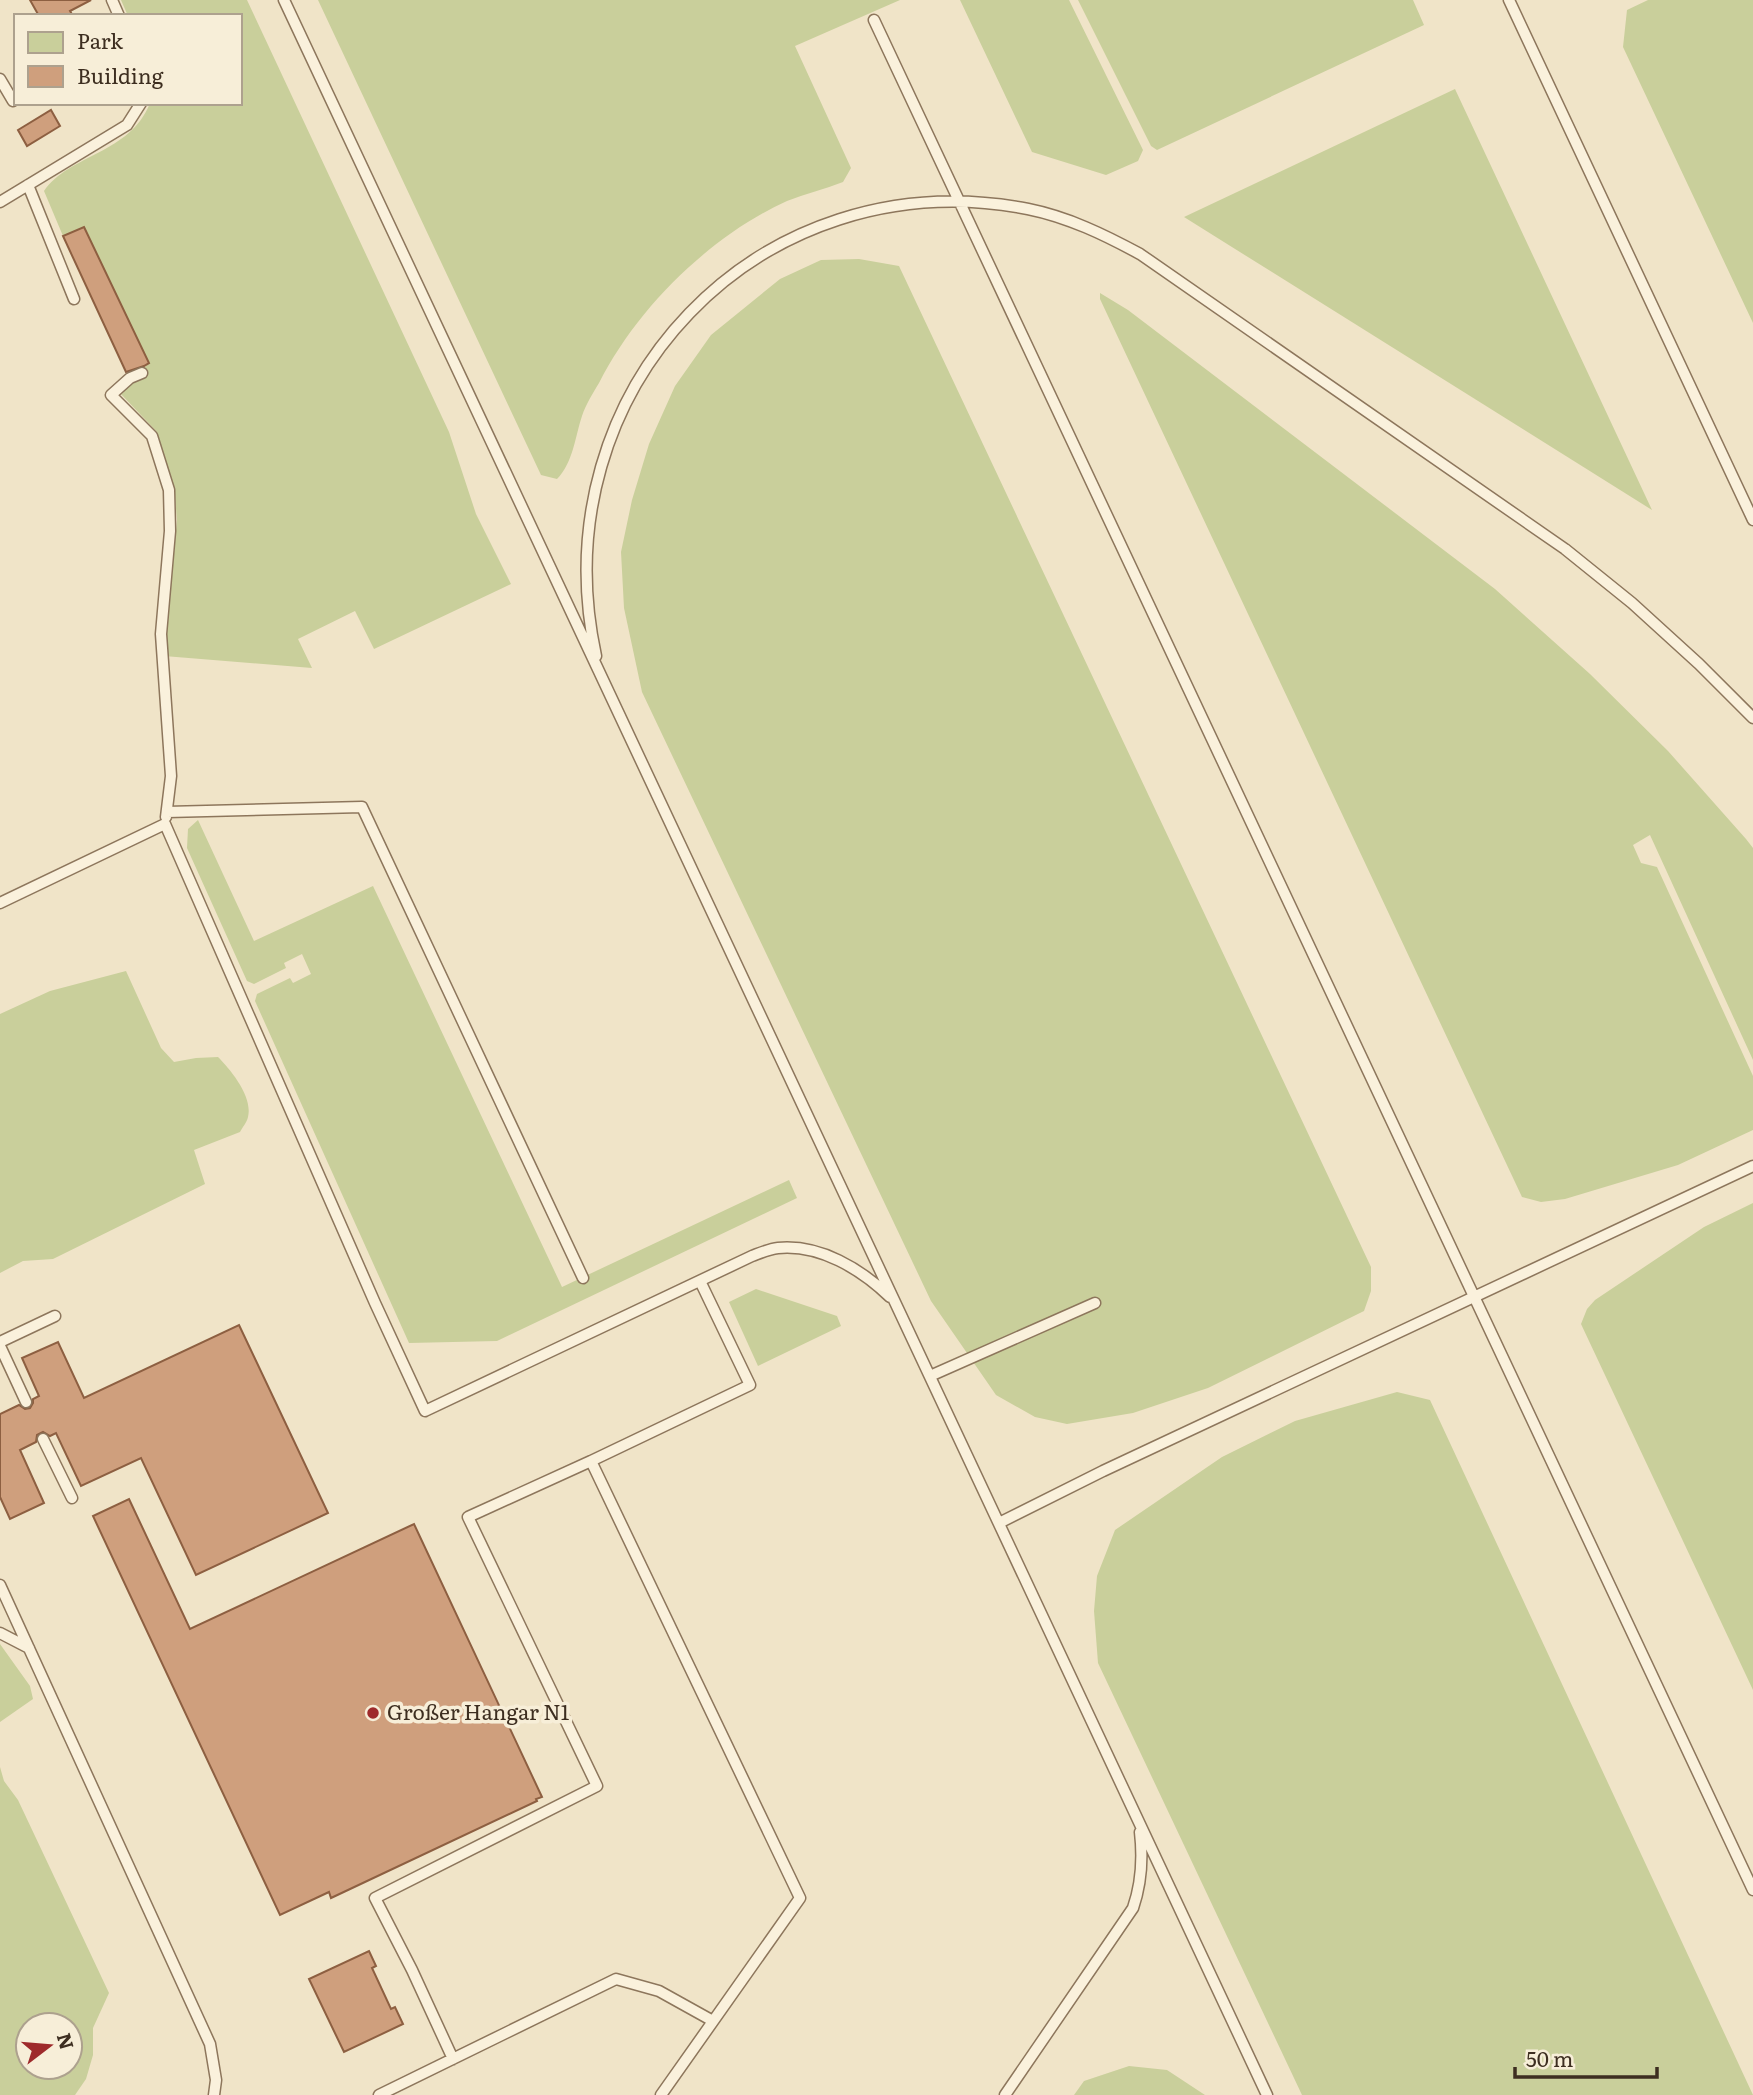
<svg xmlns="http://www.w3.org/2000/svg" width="1753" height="2095" font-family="Literata,serif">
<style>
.green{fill:#c9cf9b;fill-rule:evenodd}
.building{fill:#cf9f7d;stroke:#8d5f41;stroke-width:2}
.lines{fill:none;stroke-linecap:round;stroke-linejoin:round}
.service-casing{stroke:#8d765c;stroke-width:13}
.service{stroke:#faf1dc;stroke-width:10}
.poi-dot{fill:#9e2a2b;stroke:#f7eed8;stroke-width:2.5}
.labels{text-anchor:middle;stroke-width:7;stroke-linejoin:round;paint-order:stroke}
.poi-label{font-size:21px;fill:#3d2e20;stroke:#f7eed8;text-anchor:start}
</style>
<rect width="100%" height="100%" fill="#f0e4c8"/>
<!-- green -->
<path class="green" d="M121,0H247L449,432L476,514L511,584L374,649L355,611L298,639L312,668L164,656L177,520L175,497L157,432L120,393L131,384L146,377L143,369L149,363L84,227L63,236L44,191C70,154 130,154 150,103H240V16H128Z
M318,0H900L795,46L851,168L843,182C825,189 805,194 787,201C710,236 637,308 599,383C593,393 586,404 582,416C575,437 573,463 557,479L541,475Z
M960,0H1069L1143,150L1138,161L1106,175L1032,152Z
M1078,0H1413L1424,25L1157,150L1151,146Z
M1648,0H1753V323L1623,47L1627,10Z
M1455,89L1652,510L1184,217Z
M859,259L899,266L1371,1267V1291L1364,1311L1208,1388L1133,1413L1067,1424L1035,1417L996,1395L931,1301L642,692L624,608L621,552L632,500L649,444L675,386L711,335L780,279L821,260Z
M1100,293L1128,310L1495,589L1590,674L1668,751L1746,839L1753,848V1060L1650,835L1633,845L1641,863L1657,867L1753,1076V1130L1678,1165L1565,1199L1541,1202L1522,1197L1100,299Z
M198,820L254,941L373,886L562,1287L789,1180L797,1198L497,1341L409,1343L255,1001L257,994L290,978L293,983L311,974L302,954L284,963L286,968L254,984L247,981L187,848L188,829Z
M126,971L161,1048L174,1062L196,1058L218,1057C231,1070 253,1097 248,1117C247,1122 242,1128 240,1132L194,1150L205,1184L53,1259L23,1261L0,1273V1014L50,991Z
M1753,1203V1690L1581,1324L1587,1309L1595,1300L1704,1227Z
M756,1289L837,1316L841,1326L758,1366L729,1302Z
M1397,1392L1430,1400L1753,2095H1302L1098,1663L1094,1611L1097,1576L1115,1530L1222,1457L1295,1421Z
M0,1644L30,1686L33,1699L0,1722Z
M0,1767L4,1781L18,1800L109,1993L93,2028V2055L86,2079L75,2095H0ZM28,2025H70V2067H28Z
M1129,2066L1167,2070L1205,2095H1074L1084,2081Z"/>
<!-- building -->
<path class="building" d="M30,0H91L70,11L73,16H39Z
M51,110L60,126L27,146L18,130Z
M84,227L149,363L144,366L126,372L63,236Z
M239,1325L328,1513L196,1575L141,1458L81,1486L56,1433L50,1436L43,1432L37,1435L36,1442L20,1450L44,1503L10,1519L0,1497V1414L19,1405L25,1409L30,1408L33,1403V1399L39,1396L22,1358L58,1342L84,1398Z
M129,1499L190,1629L414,1524L542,1797L536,1799L537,1801L331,1898L329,1892L280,1915L93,1516Z
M369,1951L376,1966L372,1968L391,2009L395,2007L403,2024L344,2052L309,1979Z"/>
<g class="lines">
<defs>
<path id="service" d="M112,0L119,16
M284,0L1267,2095
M1509,0L1753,520
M874,20L1753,1890
M0,79L13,101
M28,185L74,299
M0,202L127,125L141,103
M142,373L130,378L111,395L152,436L169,490L170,531L161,634L171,776L166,817
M596,656C538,390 759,157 1028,209C1068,217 1105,235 1140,254L1565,549L1632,603L1699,664L1753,718
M167,812L362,807L583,1278
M0,903L165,824L375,1303L425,1411L752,1256C760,1253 769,1249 778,1248C820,1244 861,1269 890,1297
M0,1342L55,1316
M0,1346L26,1402
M930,1376L1095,1303
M43,1439L72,1498
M591,1461L750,1385L700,1281
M999,1523L1103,1471L1753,1166
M0,1585L210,2044L216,2080L214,2095
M0,1633L29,1648
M453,2059L412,1970L375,1898L597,1786L468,1517L591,1461L800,1898L661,2095
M379,2095L616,1979L659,1991L713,2021
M1005,2095L1133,1908C1142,1882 1143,1858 1140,1832"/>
</defs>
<!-- service casing -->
<use href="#service" class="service-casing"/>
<!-- service -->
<use href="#service" class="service"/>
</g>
<!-- markers -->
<circle class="poi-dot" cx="373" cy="1713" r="7"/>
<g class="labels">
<!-- poi labels -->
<g class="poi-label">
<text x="387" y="1720">Großer Hangar N1</text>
</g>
</g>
<!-- legend -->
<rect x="14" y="14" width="228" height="91" fill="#f7eed8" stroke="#ada18e" stroke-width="2"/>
<rect x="28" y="32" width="35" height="21" fill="#c9cf9b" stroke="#ada18e" stroke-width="2"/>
<text x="77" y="49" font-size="21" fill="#3d2e20">Park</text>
<rect x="28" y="66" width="35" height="21" fill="#cf9f7d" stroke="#ada18e" stroke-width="2"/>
<text x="77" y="84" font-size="21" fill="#3d2e20">Building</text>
<!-- north arrow -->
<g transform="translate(49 2046) rotate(74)"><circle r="33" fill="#f7eed8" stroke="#ada18e" stroke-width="2"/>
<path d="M0-5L12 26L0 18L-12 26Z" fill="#9e2a2b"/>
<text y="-10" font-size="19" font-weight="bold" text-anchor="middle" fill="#3d2e20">N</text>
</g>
<!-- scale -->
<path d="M1515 2067v10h142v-10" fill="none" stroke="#3d2e20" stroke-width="3.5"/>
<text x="1526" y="2067" font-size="21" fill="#3d2e20" stroke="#f7eed8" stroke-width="5" paint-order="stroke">50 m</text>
</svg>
